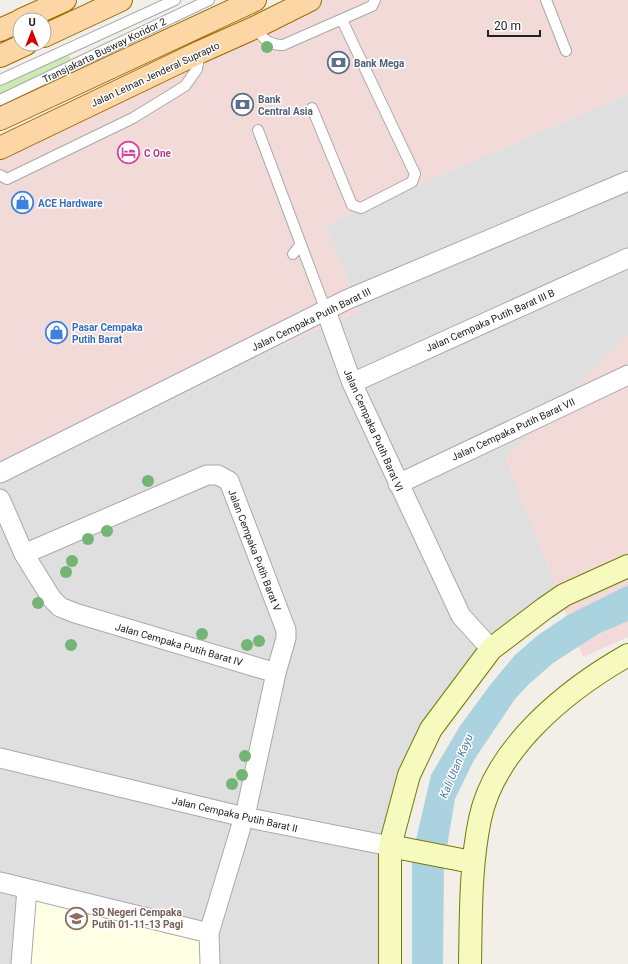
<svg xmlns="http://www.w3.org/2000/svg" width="628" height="964" font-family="Roboto,sans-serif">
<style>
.residential{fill:#e0dfdf}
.commercial{fill:#f2dad9}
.education{fill:#ffffe5}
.grass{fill:#cdebb0}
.water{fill:#aad3df}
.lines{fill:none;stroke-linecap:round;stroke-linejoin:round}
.lane-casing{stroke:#a9a9a9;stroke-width:12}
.street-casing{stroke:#a9a9a9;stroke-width:21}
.secondary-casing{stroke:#707d05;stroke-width:24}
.primary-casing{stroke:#a06b00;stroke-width:24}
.lane{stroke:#fff;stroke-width:10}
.street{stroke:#fff;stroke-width:19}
.secondary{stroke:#f7fabf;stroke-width:22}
.primary{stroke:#fcd6a4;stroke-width:22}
.tree{fill:#74b475}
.labels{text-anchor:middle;stroke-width:3;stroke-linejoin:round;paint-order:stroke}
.street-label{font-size:10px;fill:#222;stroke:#fff}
.service-label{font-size:10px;font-weight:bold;fill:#4e5e75;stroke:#fff;text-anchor:start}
.hotel-label{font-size:10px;font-weight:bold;fill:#b23c85;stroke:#fff;text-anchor:start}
.shop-label{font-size:10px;font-weight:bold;fill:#366cbe;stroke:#fff;text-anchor:start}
.education-label{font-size:10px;font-weight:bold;fill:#785e54;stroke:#fff;text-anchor:start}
.water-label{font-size:11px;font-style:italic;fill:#4a7aab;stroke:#fff}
</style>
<rect width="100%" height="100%" fill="#f2efe9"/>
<!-- residential -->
<path class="residential" d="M628,94V566L491,649L409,775L390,964H0V467L360,311L325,225Z"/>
<!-- commercial -->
<path class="commercial" d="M310,0H628V94L325,225L360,311L0,467V148Z
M628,334V637L583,657L505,458Z"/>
<!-- education -->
<path class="education" d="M36,897L201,939V964H31Z"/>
<!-- grass -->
<path class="grass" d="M66,51L74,64L0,100V80Z"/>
<!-- water -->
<path class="water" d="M628,585V621L600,633L553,663L528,685L515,699L474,760L455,799L444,865L443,964H412V857L431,775L460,726L490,685L515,655L538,635L568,615Z"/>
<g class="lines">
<defs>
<path id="lane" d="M546,0L566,51
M256,27C264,40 268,45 283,45L372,6L375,0
M0,80L175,0
M0,100L209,0
M312,108L352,205L361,208L412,182L415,174L342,20
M258,130L326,311
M0,175L7,179L133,118L185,86L197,69L200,53
M293,254L301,244"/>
<path id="street" d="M326,311L352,383L461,616L491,649
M352,383L628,258
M0,473L346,300L628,181
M398,484L628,375
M0,499L24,554L52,599L60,607L75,613L276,673
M24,554L207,475H218L229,481L286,630V638L276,673L247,807L209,933L210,964
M0,758L244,817L390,846
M0,882L209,933
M21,964L27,889"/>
<path id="secondary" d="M390,846L472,862
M390,964V846L409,775L431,729L491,649L545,608L564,595L628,566
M470,964C471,915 470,867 480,819C495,747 568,689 628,655"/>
<path id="primary" d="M21,20L65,0
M0,30L20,21
M44,36L121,0
M0,56L26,44
M0,119L255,0
M0,148L200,52L256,27L310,0"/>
</defs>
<!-- lane casing -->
<use href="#lane" class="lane-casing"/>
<!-- street casing -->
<use href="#street" class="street-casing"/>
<!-- secondary casing -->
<use href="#secondary" class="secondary-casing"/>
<!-- primary casing -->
<use href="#primary" class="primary-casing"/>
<!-- lane -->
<use href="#lane" class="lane"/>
<!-- street -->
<use href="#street" class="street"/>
<!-- secondary -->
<use href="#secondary" class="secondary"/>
<!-- primary -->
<use href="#primary" class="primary"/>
</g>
<!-- trees -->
<g class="tree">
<circle cx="267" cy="47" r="6"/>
<circle cx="148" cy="481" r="6"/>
<circle cx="107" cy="531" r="6"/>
<circle cx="88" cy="539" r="6"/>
<circle cx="72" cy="561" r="6"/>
<circle cx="66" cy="572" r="6"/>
<circle cx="38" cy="603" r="6"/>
<circle cx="202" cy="634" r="6"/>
<circle cx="259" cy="641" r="6"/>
<circle cx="71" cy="645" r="6"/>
<circle cx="247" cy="645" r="6"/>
<circle cx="245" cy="756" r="6"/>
<circle cx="242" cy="775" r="6"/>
<circle cx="232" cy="784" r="6"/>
</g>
<!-- icons -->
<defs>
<symbol id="bank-ring" viewBox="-11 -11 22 22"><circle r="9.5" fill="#fff" stroke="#5c6f8a" stroke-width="1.5"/><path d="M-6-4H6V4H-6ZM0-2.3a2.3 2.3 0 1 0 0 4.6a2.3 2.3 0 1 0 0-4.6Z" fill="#5c6f8a"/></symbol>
<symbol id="hotel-ring" viewBox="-11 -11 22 22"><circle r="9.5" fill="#fff" stroke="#d1479c" stroke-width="1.5"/><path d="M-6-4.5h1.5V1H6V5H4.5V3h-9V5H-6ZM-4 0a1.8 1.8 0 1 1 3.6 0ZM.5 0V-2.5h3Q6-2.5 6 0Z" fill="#d1479c"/></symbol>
<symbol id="shop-ring" viewBox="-11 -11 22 22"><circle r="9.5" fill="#fff" stroke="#3f7fe0" stroke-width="1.5"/><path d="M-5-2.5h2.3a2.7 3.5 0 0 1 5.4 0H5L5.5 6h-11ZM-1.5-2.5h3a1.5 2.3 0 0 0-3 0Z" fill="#3f7fe0"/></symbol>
<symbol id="school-ring" viewBox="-11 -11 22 22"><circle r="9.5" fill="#fff" stroke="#8d6e63" stroke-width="1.5"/><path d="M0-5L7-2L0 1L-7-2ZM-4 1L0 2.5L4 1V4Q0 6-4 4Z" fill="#8d6e63"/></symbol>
</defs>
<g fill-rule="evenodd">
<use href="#bank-ring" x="326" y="50" width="25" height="25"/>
<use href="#bank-ring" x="230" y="92" width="25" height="25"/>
<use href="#hotel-ring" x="116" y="140" width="25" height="25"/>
<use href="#shop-ring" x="10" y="190" width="25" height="25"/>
<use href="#shop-ring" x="44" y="320" width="25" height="25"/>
<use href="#school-ring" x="64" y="906" width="25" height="25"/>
</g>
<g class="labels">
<!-- street labels -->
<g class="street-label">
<text transform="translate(104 50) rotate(-26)" y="4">Transjakarta Busway Koridor 2</text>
<text transform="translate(155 74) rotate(-25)" y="4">Jalan Letnan Jenderal Suprapto</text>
<text transform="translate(311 319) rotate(-26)" y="4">Jalan Cempaka Putih Barat III</text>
<text transform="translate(490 320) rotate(-24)" y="4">Jalan Cempaka Putih Barat III B</text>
<text transform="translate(513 429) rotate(-25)" y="4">Jalan Cempaka Putih Barat VII</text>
<text transform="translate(374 430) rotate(66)" y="4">Jalan Cempaka Putih Barat VI</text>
<text transform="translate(255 550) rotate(69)" y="4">Jalan Cempaka Putih Barat V</text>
<text transform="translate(179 644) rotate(16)" y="4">Jalan Cempaka Putih Barat IV</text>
<text transform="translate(235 814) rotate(13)" y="4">Jalan Cempaka Putih Barat II</text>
</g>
<!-- service labels -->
<g class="service-label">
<text x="354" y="67">Bank Mega</text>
<text x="258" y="103">Bank<tspan x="258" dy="12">Central Asia</tspan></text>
</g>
<!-- hotel labels -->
<g class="hotel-label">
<text x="144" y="157">C One</text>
</g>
<!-- shop labels -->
<g class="shop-label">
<text x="38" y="207">ACE Hardware</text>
<text x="72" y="331">Pasar Cempaka<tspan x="72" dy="12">Putih Barat</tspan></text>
</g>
<!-- education labels -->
<g class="education-label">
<text x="92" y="916">SD Negeri Cempaka<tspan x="92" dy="12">Putih 01-11-13 Pagi</tspan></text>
</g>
<!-- water labels -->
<g class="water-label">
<text transform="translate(456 766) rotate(-67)" y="4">Kali Utan Kayu</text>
</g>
</g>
<!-- north arrow -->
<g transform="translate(32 32)"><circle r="19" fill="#ffffff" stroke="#a7a7a7"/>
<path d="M0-3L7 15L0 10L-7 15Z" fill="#d40000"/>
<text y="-6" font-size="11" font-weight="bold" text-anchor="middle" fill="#222222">U</text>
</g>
<!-- scale -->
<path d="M488 30v6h52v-6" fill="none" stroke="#222222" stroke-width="2"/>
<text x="494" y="30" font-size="12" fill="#222222" stroke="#ffffff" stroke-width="3" paint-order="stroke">20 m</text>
</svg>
